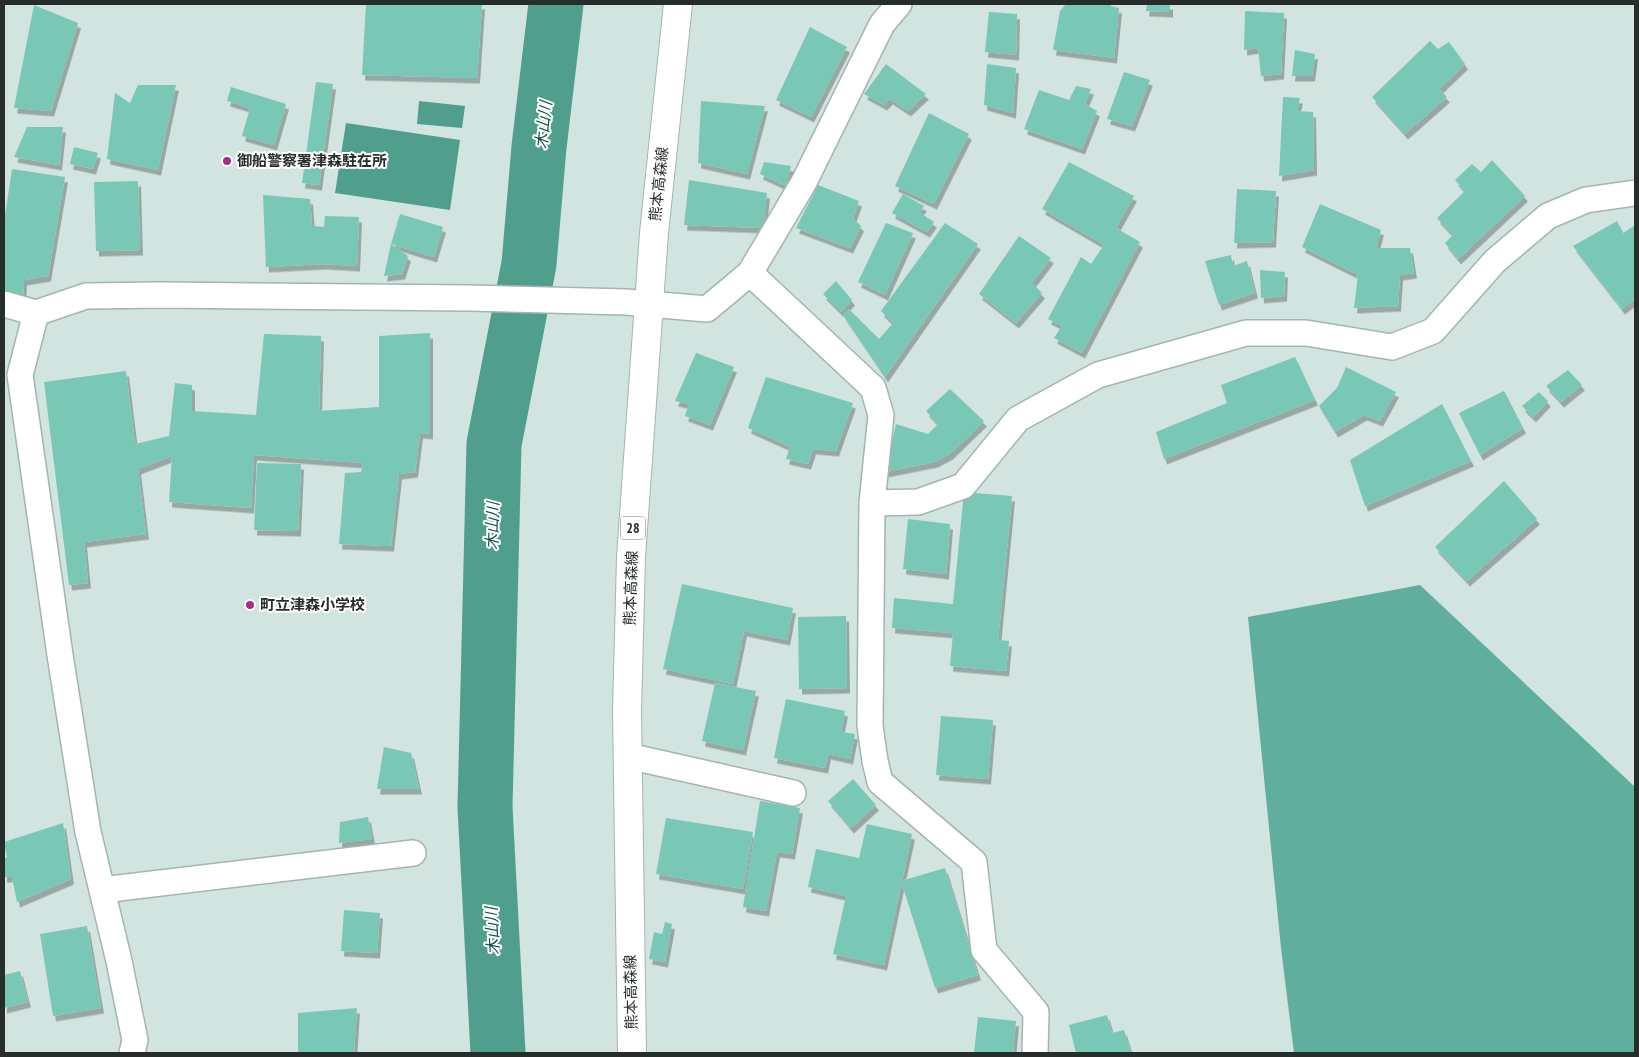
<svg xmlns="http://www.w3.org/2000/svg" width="1639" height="1057" font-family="'PT Sans Narrow','Noto Sans JP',sans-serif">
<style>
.forest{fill:#5faf9c}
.water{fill:#4f9f8c}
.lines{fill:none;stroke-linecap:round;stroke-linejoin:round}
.river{stroke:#4f9f8c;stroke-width:55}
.building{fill:#79c8b5;filter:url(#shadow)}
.street-casing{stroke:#a3b5b0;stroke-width:28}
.primary-casing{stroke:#a3b5b0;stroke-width:30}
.street{stroke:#fff;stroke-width:25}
.primary{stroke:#fff;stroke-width:28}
.poi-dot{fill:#a52e86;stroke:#fff;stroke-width:2}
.labels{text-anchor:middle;stroke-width:4;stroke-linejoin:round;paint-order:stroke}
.shield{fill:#fff;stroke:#676c6b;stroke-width:1}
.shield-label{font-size:14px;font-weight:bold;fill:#262d2b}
.poi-label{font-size:15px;font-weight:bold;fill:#262d2b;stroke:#fff;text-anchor:start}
.street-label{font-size:15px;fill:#262d2b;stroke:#fff}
.water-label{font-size:16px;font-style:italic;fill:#105346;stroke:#fff}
</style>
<defs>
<filter id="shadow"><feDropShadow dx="3" dy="5.5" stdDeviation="0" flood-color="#0004"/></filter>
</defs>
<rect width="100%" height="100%" fill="#d1e4df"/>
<!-- forest -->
<path class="forest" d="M1420,585L1635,787V1053H1294L1281,948L1248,617Z"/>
<!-- water -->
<path class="water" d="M419,101L465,106L462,128L417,124Z
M346,123L460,140L450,210L335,193Z"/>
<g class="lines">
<!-- river -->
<path class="river" d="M498,1053L485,807L494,444L529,264L539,147L556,4"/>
</g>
<!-- building -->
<path class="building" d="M366,4H482L477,78L362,75Z
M1066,4H1111V6L1119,8L1114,58L1053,50L1060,11Z
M1147,4H1170V12L1146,11Z
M34,5L78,23L51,111L14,108Z
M1245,11L1284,13L1281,74L1261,76L1258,48L1244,50Z
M989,12L1017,14L1016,55L985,52Z
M810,27L847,47L811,117L776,100Z
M1430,41L1438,49L1449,42L1465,64L1439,89L1447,97L1405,134L1372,97Z
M1295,50L1315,54L1312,76H1292Z
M886,64L926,94L908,111L890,99L884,105L864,94Z
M987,64L1016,68L1013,113L984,105Z
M1124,72L1150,80L1132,126L1107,119Z
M316,82L333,84L319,185L302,183Z
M138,85H176L158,170L107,159L115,93L130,103Z
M1076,86L1091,89L1085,104L1097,111L1082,149L1024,129L1039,90L1069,100Z
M231,87L286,104L274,145L242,136L250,108L227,101Z
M1283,97L1300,98L1297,111L1313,112L1314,170L1279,176Z
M701,101L765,106L747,174L698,163Z
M929,113L969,134L934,204L895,186Z
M27,127H63L59,165L14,157Z
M74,147L98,153L93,169L70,164Z
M1492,160L1525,196L1458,259L1445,243L1453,235L1437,218L1465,191L1455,180L1472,164L1481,172Z
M764,162L791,166L786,186L760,174Z
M1069,162L1134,196L1116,228L1140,242L1082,353L1054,338L1062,326L1048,319L1081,257L1091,264L1104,245L1042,209Z
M12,169L65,177L48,276L24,280L23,301L4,296V222Z
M689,180L767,193L763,228L684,225Z
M138,181L140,250L96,251L94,182Z
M818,185L859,201L853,218L861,226L850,248L796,228Z
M1237,189L1276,191L1273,242L1234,243Z
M903,194L924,206L919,212L934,222L927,232L892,213Z
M263,195L310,199L312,226L324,227L325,216L359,217L357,266L323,264L266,267Z
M1320,204L1381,230L1376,248H1410L1414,273L1400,275L1398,306L1354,308L1358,275L1302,247Z
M400,214L443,227L434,257L391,244L408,256L402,274L384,276L391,244Z
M1617,221L1623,233L1635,225V299L1622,309L1573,246Z
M886,223L913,233L885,295L858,282Z
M945,223L978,244L885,377L843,315L849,309L879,339L893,323L881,311Z
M1019,236L1051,258L1032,283L1042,293L1016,323L979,294Z
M1231,255L1233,266L1247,261L1255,293L1219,305L1205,261Z
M1260,270L1285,272L1284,296L1261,298Z
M836,281L852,300L841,312L823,294Z
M430,333V434L420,433L415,472L399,474L391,546L339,544L345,473L361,472L363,463L254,455L251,508L169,502L172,456L138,469L146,534L84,542L88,583L69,585L44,382L126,371L135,444L169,436L175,383L192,385V411L256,415L264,334L321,336L319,411L379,407V336Z
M696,353L734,367L710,425L685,416L689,404L675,401Z
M1295,357L1315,400L1164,459L1156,432L1227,403L1221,385Z
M1346,367L1396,392L1380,421L1364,415L1335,432L1319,406L1337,388Z
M1568,370L1582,385L1561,402L1546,386Z
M766,377L853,403L836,451L813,449L808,464L786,459L790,447L748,428Z
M950,389L984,421L950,454L935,462L885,472L896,424L928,434L938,424L926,411Z
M1504,391L1523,428L1480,455L1459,413Z
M1539,392L1548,401L1533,417L1522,406Z
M1442,404L1471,461L1365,506L1350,460Z
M257,463L301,464L298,531L254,530Z
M1504,481L1537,519L1467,581L1435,547Z
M964,492L1012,496L998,640L1009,641L1006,671L950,666L953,633L892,628L894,598L953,604Z
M908,519L950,524L946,574L903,569Z
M682,584L793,608L787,640L744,631L733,684L663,669Z
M846,616L847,688L799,689L798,617Z
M715,683L756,691L743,750L702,741Z
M786,699L845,711L841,732L855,734L850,759L828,754L825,768L774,758Z
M941,716L993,720L988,779L936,775Z
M384,747L411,753L419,789H377Z
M853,779L876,805L851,828L828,801Z
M760,801L800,808L792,854L777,852L766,911L743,907Z
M368,817L372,839L339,843L340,822Z
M666,818L753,832L743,889L656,874Z
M63,823L71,879L17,902L12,877H4V858H7L4,842Z
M867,824L912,834L884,965L833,954L846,896L808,887L816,849L859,858Z
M945,868L978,975L935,988L901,881Z
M344,910L380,913L377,953L341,951Z
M665,922L672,924L665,962L649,959L654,932L662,934Z
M87,926L101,1008L53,1016L40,934Z
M20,971L28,1002L4,1008V975Z
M357,1008L354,1053H298V1013Z
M1107,1015L1112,1033L1124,1030L1131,1053H1076L1069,1025Z
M978,1017L1016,1021L1013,1053H974Z"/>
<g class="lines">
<defs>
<path id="street" d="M750,273L873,388L881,415L872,503L870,726L875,761L880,782L974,862L984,950L1036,1012L1035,1053
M4,304L36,313L86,296L161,295L469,298L626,302L707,309L750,273L804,182L882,24L899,4
M36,313L20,375L60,655L88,832L119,961L135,1040L132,1053
M872,503L918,502L963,486L1018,419L1098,375L1246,333H1306L1392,347L1433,331L1495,261L1548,216L1586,200L1635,193
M628,756L793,793
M102,890L413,853"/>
<path id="primary" d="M632,1053L627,711L631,557L654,233L678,4"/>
</defs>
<!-- street casing -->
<use href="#street" class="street-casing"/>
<!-- primary casing -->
<use href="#primary" class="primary-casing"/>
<!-- street -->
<use href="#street" class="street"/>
<!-- primary -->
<use href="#primary" class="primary"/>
</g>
<!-- markers -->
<g class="poi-dot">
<circle cx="227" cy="161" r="5"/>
<circle cx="250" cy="605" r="5"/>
</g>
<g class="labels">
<!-- shield labels -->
<rect class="shield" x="620.5" y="516.5" width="25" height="23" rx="4"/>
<g class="shield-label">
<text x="633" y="533">28</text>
</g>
<!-- poi labels -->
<g class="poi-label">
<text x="237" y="166">御船警察署津森駐在所</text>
<text x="260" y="610">町立津森小学校</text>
</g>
<!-- street labels -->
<g class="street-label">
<text transform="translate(659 184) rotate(-84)" y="5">熊本高森線</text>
<text transform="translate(631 588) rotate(-88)" y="5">熊本高森線</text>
<text transform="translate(631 992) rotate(-91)" y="5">熊本高森線</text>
</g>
<!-- water labels -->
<g class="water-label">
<text transform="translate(543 125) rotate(-84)" y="6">木山川</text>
<text transform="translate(492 526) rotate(-89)" y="6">木山川</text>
<text transform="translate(492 931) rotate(-93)" y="6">木山川</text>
</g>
</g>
<!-- border -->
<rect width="1639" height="1057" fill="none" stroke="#262d2b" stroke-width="10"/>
</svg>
